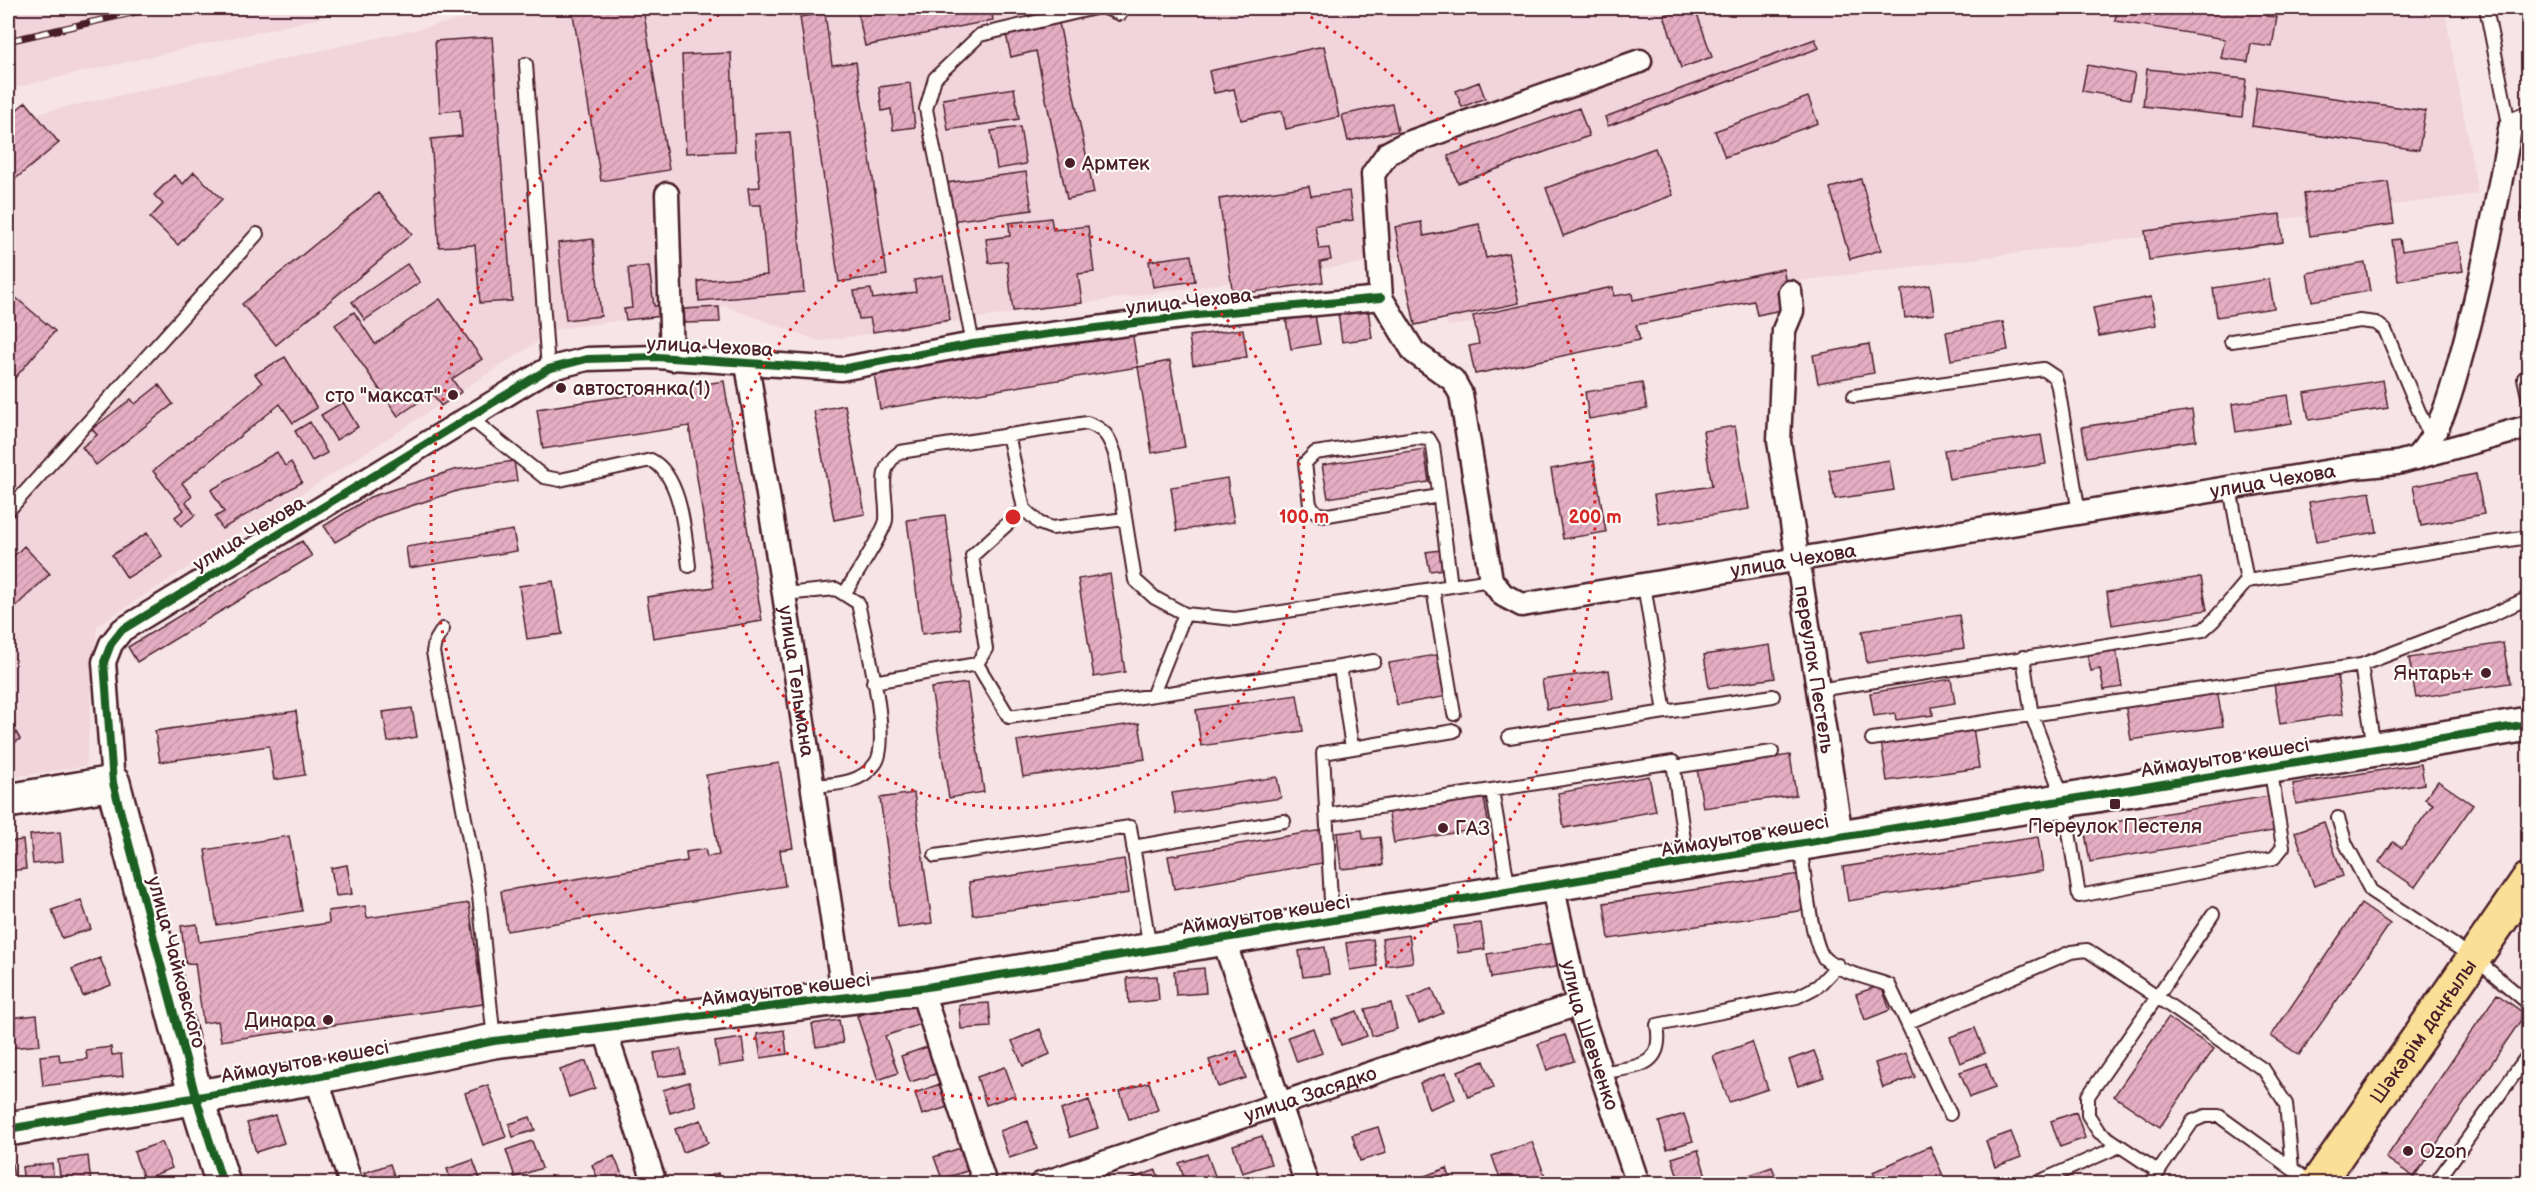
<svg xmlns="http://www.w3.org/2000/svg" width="2536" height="1191" font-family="'Balsamiq Sans',sans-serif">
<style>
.built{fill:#f1d4dc}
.building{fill:url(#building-hatch);stroke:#4a1f2b;stroke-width:1.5}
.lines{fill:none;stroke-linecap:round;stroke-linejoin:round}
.lane-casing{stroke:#4a1f2b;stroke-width:16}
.street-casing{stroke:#4a1f2b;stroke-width:27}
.secondary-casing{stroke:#4a1f2b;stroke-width:38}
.primary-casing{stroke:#4a1f2b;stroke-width:38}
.lane{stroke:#fdfcf7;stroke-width:12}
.street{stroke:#fdfcf7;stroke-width:22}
.secondary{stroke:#fdfcf7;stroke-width:33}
.primary{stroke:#fbdf96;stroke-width:33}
.rail-casing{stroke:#4a1f2b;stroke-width:7}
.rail{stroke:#fdfcf7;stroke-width:4.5;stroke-dasharray:14;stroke-linecap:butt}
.cycleway-casing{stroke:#fdfcf7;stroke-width:11}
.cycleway{stroke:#1b5e20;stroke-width:8}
.ring{fill:none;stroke:#d62828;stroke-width:3;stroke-dasharray:3 6}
.poi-dot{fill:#4a1f2b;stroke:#fdfcf7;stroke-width:2}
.labels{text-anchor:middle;stroke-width:4.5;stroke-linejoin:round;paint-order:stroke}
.poi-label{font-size:20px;fill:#4a1f2b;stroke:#fdfcf7;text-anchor:start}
.street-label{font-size:20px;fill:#4a1f2b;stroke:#fdfcf7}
.centre{fill:#d62828;stroke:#fdfcf7;stroke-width:3}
.ring-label{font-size:18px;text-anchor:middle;font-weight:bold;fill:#d62828;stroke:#fdfcf7;stroke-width:4.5;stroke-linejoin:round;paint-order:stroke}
</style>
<defs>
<pattern id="building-hatch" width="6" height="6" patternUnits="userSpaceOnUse" patternTransform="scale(1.5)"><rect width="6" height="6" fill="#e4adc2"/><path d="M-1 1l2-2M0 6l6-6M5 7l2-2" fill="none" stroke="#c594a7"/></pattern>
</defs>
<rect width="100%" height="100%" fill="#f6e4e7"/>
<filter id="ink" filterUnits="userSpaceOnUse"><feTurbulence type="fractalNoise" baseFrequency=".0167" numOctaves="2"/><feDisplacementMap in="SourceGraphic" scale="12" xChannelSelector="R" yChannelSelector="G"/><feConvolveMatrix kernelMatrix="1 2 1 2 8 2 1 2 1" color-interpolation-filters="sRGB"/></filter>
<g filter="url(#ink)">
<!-- built -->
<path class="built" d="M8,8H363L8,89Z
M513,8H2444L2478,194L1448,326L1425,254L819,341L724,306L557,329L97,626L86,766L8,778V120Z"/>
<!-- building -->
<path class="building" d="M572,8H643L669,170L601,181Z
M857,8H991L993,20L865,46Z
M1025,8H1058V9L1026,16Z
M1689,8H1695L1712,57L1681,68L1664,15Z
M2117,8H2268L2266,16L2277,17L2272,47L2251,44L2248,62L2221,58L2225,39L2115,21Z
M825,13L832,65L856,62L887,275L839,282L800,17Z
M1059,23L1094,193L1067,199L1036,51L1011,57L1006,34Z
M492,37L512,301L480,303L475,245L439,247L431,139L462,136L460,110L440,112L435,41Z
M1815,39L1819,48L1608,126L1605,117Z
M1324,46L1339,117L1286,129L1282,111L1241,120L1234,89L1214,93L1209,71Z
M731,53L735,151L686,153L682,55Z
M2087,65L2135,74L2130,99L2082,91Z
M2147,69L2246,79L2242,117L2143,106Z
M1479,82L1485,98L1462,107L1456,91Z
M910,83L915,127L893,130L891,109L882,111L879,87Z
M2257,87L2425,111L2419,150L2252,126Z
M1014,88L1019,119L948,130L943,99Z
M1808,97L1818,123L1725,157L1715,131Z
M26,102L59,143L8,185V117Z
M1392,104L1398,131L1348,141L1342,115Z
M1579,108L1589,136L1458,183L1448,156Z
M1020,127L1026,164L997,169L991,131Z
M790,132L804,292L699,301L698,281L767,275L761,205H750L748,188L760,187L755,134Z
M1655,148L1673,195L1563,236L1546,188Z
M194,172L222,199L178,245L150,218L163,204L154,195L174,175L183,184Z
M1026,172L1032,210L951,221L946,183Z
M1861,179L1881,250L1850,259L1830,188Z
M2388,182L2394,224L2310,236L2304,194Z
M1309,186L1311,196L1349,191L1353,220L1315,225L1319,249L1329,248L1331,260L1320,262L1323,282L1233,295L1219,199Z
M378,193L412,234L276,345L242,304Z
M2528,206V235L2525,236L2521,207Z
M2280,214L2283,242L2149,260L2145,231Z
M1051,218L1053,230L1088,226L1094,272L1078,274L1082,303L1013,311L1007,261L989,263L986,239L1010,236L1009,223Z
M1421,222L1424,236L1479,224L1486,258L1508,253L1519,303L1415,325L1395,227Z
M593,239L601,316L566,320L558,243Z
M2400,239L2402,251L2458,242L2463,271L2398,281L2392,240Z
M1191,255L1195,281L1153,287L1149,261Z
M2365,263L2370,291L2312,301L2307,273Z
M407,264L420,282L365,320L352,302Z
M649,266L654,306L662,305L663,316L626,320L624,309L632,308L628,268Z
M1783,269L1791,308L1757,315L1754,301L1636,325L1640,340L1475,374L1469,346L1479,344L1473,316L1613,287L1614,296L1632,293L1633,300Z
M943,275L950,320L873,332L870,318L859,319L854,291L871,289L873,299L916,292L914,280Z
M2269,279L2274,308L2217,317L2213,288Z
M1930,285L1934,314L1905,318L1901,290Z
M8,291L55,331L8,386Z
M2151,297L2156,325L2099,336L2093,308Z
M440,299L482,359L452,379L461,392L441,406L432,393L398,416L335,325L354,312L375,344Z
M719,307L720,322L685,323L684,309Z
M1368,309L1372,338L1342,342L1338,313Z
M1315,315L1320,344L1291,349L1286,320Z
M2003,322L2008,350L1951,360L1946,332Z
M1243,329L1247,357L1193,365L1189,336Z
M1132,331L1138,367L1170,361L1185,447L1152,453L1138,367L880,409L874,373Z
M1869,344L1874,373L1818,383L1813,355Z
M285,357L317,408L293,423L280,404L182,483L192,496L186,502L195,515L181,526L175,517L184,510L153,471L262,383L255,374Z
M2383,380L2388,408L2309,420L2304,393Z
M724,381L762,621L653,638L647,597L714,587L689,426L543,449L537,409Z
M1642,383L1647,409L1589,419L1585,392Z
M159,385L173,404L96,465L82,447L97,435L92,429L131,399L135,404Z
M2288,395L2292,423L2236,432L2232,404Z
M343,402L358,427L336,440L321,415Z
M845,405L865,514L834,520L814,411Z
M2192,410L2196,440L2087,457L2082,427Z
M310,422L327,453L312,461L295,431Z
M1735,426L1749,509L1659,524L1654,495L1712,486L1703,431Z
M2041,435L2046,464L1949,479L1944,450Z
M1424,449L1429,482L1328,498L1322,465Z
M277,452L285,466L291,462L302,482L222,529L215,517L224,512L211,490Z
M1889,460L1894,490L1835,499L1829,470Z
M514,461L517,481L460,490L380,516L335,542L324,526L370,497L454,470Z
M1594,461L1606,532L1563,539L1551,469Z
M2476,474L2484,514L2421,526L2413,486Z
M1227,478L1234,522L1177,531L1171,487Z
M2370,492L2377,532L2316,542L2309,502Z
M945,515L961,629L922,634L907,520Z
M513,530L517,551L409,568L406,547Z
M147,533L162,556L127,578L112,555Z
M302,541L312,556L137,662L128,647Z
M24,546L50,574L8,614V562Z
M1440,550L1443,569L1430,571L1426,552Z
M1110,574L1125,672L1094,677L1078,579Z
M2201,577L2207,610L2112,625L2107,592Z
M553,581L562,634L527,639L519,586Z
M1959,615L1964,648L1867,663L1862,631Z
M2503,643L2510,683L2416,698L2409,658Z
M1770,645L1775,678L1709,688L1704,655Z
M2116,648L2122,687L2104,690L2100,669L2091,671L2087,653Z
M1441,654L1448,696L1397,705L1389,663Z
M1609,670L1613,699L1547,709L1542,680Z
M2337,674L2343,714L2280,724L2274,684Z
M1951,679L1955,703L1932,707L1933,715L1896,720L1895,713L1874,716L1870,693Z
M967,683L984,792L949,798L931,688Z
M2217,689L2223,726L2131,740L2125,703Z
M1297,695L1303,731L1201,746L1196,710Z
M412,708L417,737L388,742L383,712Z
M296,711L305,775L274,780L269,746L160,762L155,731Z
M9,720L20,739L8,747V721Z
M1139,723L1145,759L1023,777L1017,741Z
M1973,727L1979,768L1887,781L1881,741Z
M1790,755L1796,795L1703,808L1697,768Z
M779,763L793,848L780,850L785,886L507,931L501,891L687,861L686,852L705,849L707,857L719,855L706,775Z
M2421,764L2424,784L2296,804L2293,784Z
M1649,776L1656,811L1564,828L1558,793Z
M1277,777L1281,798L1176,814L1172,793Z
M2438,781L2473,805L2415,887L2379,862L2393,842L2402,848L2433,804L2425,799Z
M914,793L932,923L898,928L880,798Z
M1483,793L1489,827L1394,843L1388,809Z
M2274,795L2279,830L2090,862L2084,827Z
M2324,822L2343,876L2314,886L2295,832Z
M1322,830L1328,862L1174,889L1168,856Z
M1362,830L1363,839L1380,837L1383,865L1341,869L1337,833Z
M60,832L63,861L33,864L30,835Z
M289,836L302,911L217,925L205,850Z
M2038,837L2043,871L1848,901L1843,867Z
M23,840L26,869L8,871V842Z
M1124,859L1129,893L973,915L969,882Z
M347,865L352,894L336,896L331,868Z
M1800,874L1805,910L1609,939L1604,903Z
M81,900L91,929L62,938L52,910Z
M469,903L483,1004L221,1041L218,1021L203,1023L195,963L186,964L181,926L197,924L199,942L329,923L328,911L365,906L367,918Z
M2361,904L2390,924L2299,1055L2271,1036Z
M1481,923L1485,949L1458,953L1454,926Z
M1409,935L1413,962L1386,966L1382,939Z
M1373,939L1377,966L1350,970L1346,943Z
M1558,942L1562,966L1491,978L1487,954Z
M1325,947L1329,974L1303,977L1299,951Z
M100,958L111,985L83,996L72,969Z
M1204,968L1206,993L1176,995L1174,971Z
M1157,976L1159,1000L1129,1003L1127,978Z
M1881,985L1890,1010L1865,1020L1856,994Z
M1432,988L1443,1013L1419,1023L1408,999Z
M2497,994L2525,1014L2414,1177L2386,1158Z
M912,998L921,1024L885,1036L898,1073L878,1080L857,1016Z
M989,1003L991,1027L961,1029L959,1005Z
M1391,1003L1397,1029L1372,1036L1365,1009Z
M1357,1011L1367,1036L1341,1045L1332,1020Z
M37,1015L40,1045L10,1048L8,1018Z
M2168,1018L2214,1049L2160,1127L2114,1096Z
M839,1020L843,1043L816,1047L812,1024Z
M1313,1028L1322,1053L1297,1062L1288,1037Z
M1975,1028L1985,1053L1960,1063L1950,1037Z
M1040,1029L1050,1054L1023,1066L1012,1041Z
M784,1030L787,1054L761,1058L757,1034Z
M1565,1035L1574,1061L1547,1070L1538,1044Z
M742,1038L745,1062L719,1066L715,1042Z
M1752,1042L1768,1089L1729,1102L1713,1056Z
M111,1047L112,1055L121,1054L123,1076L43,1086L40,1056L59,1054L60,1062L87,1059L86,1050Z
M927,1047L936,1074L910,1082L901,1056Z
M681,1049L685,1073L658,1077L654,1053Z
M1237,1051L1246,1078L1218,1087L1209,1060Z
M1814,1051L1824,1077L1798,1086L1789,1060Z
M1906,1053L1915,1077L1883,1088L1875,1063Z
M586,1061L595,1088L569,1097L560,1070Z
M1484,1061L1494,1087L1468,1097L1458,1071Z
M1986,1063L1995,1088L1970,1097L1960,1072Z
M1005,1067L1015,1095L986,1105L977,1077Z
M1446,1073L1455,1099L1429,1109L1420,1083Z
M689,1082L696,1105L670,1113L663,1090Z
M1149,1082L1158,1110L1129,1119L1120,1092Z
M940,1084L948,1107L922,1115L915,1093Z
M488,1085L506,1137L483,1145L465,1093Z
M1089,1100L1098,1128L1070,1137L1061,1110Z
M2076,1112L2085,1138L2060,1147L2051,1121Z
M1684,1114L1693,1141L1667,1149L1659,1122Z
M275,1115L284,1143L256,1152L247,1123Z
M530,1117L535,1130L513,1137L509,1124Z
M701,1120L708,1143L683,1152L675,1129Z
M1028,1121L1037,1149L1009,1158L1000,1131Z
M1378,1127L1386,1153L1360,1161L1352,1135Z
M2011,1132L2021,1157L1995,1167L1986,1141Z
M1262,1136L1271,1164L1242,1173L1233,1145Z
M532,1141L542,1168L515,1177L506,1150Z
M162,1142L172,1168L144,1179L134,1152Z
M1532,1142L1548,1184H1502L1492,1156Z
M1930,1146L1944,1178L1931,1184H1878L1873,1172Z
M960,1148L967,1171L942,1179L934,1157Z
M1698,1150L1706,1176L1680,1184L1672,1158Z
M1207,1154L1217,1181L1186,1184L1179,1163Z
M88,1156L91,1184H61L58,1160Z
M614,1156L626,1184H600L592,1165Z
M473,1160L482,1184H452L447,1169Z
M52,1163L54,1184H24L22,1167Z
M12,1164L15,1184H8V1165Z
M390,1164L397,1184H367L364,1173Z
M1772,1167L1779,1184H1750L1747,1176Z
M1447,1168L1452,1184H1409L1408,1182Z
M1156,1170L1161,1184H1129L1128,1180Z
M718,1173L721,1184H693L692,1182Z"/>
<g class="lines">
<defs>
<path id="lane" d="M1105,8L1120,14
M2486,8L2510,129
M526,64L548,369
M2231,341L2360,321L2376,323L2385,330L2431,440
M973,344L926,109L935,78L980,35L1095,8
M2524,378L2528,396
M1854,396L2043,369L2055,377L2058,387L2079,513
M470,418L544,477L560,480L651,460C682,476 685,535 689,566
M1008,434L1024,509
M2230,488L2247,581
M1439,496L1328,515L1318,514L1310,505L1305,463L1315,453L1416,438L1429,439L1433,446L1451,586
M8,511L257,234
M1644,585L1665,712L1773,696
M1433,589L1454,714
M845,593C853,579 884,533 886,520C888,494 874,470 900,452L1087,423C1105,429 1109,437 1115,454L1135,580L1155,598L1185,614L1235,619L1491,580
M784,594L836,589L858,603C864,633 893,742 875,764C860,784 836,784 813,786
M443,629L435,642L433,652L478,886L494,1040
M2023,657L2032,716L2064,800L2079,896L2274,858L2283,847L2270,766
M977,664L986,649L972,556L1024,509L1039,523L1052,528L1125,519
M2361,665L2374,747
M873,682L977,664L1009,717L1340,667
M1818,690L2203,630L2213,621L2247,581L2528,537
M1153,694L1185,614
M1509,737L1665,712
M1872,739L2361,665L2487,617L2526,599L2528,595
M1352,748L1340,667L1374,661
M1674,767L1772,752
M1326,815L1492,790
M2338,818L2346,844L2371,891L2474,958L2528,1003
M1800,846C1804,868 1811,946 1825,959C1841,973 1870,978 1889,985L1950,1114
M1133,847L1284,821
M935,856L1130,827L1150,949
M1509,890L1492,790L1673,762L1687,861
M1332,919L1323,753L1454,731
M1907,1023L2071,952L2087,950L2157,997L2213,914
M1601,1073C1635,1066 1665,1069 1657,1025L1797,997L1818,986L1838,965
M2159,1172L2099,1132L2088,1115V1096L2157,997L2264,1070L2286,1104L2292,1169
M2034,1184L2120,1146
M2150,1184L2193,1121L2205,1116H2219L2313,1184
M2435,1184L2528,1055"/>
<g id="street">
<path id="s1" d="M1640,61L1405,144L1388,153L1373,174L1381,298L1414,352L1453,380L1461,394L1491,580L1503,595L1522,605L2355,467L2397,463L2528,427"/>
<path d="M667,194L672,359"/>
<path id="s2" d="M1790,292L1792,311L1784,330L1779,441L1841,835"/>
<path id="s3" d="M747,364L784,594L844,999"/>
<path d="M2416,458C2444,428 2452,388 2463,349C2483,276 2497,203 2510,129L2518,122L2528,118"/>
<path d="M113,783L104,662L111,644L122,630L548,369L587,359L657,357L841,369L973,344L1197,315L1381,298"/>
<path id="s4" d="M1552,884L1578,1004L1638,1184"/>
<path d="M1223,938L1307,1184"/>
<path d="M921,988L985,1184"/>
<path d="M604,1028L655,1184"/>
<path d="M316,1077L351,1184"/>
<path id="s5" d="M1041,1184L1578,1004"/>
</g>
<path id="secondary" d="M8,801L113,783L196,1097L223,1184
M8,1129L316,1077L494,1041L921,988L2528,724"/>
<g id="primary">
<path id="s6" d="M2317,1184L2528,880"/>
</g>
</defs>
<!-- lane casing -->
<use href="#lane" class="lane-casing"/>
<!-- street casing -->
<use href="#street" class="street-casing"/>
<!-- secondary casing -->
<use href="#secondary" class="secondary-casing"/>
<!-- primary casing -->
<use href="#primary" class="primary-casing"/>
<!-- lane -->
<use href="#lane" class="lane"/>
<!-- street -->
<use href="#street" class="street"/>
<!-- secondary -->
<use href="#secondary" class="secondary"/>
<!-- primary -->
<use href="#primary" class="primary"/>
<defs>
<path id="rail" d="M8,41L154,8"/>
</defs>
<!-- rail casing -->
<use href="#rail" class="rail-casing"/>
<!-- rail -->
<use href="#rail" class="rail"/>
<defs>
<path id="cycleway" d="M8,1129L316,1077L494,1041L921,988L2528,724
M223,1184L196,1097L113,783L104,662L111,644L122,630L548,369L587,359L657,357L841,369L973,344L1197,315L1381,298"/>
</defs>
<!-- cycleway casing -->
<use href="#cycleway" class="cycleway-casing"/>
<!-- cycleway -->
<use href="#cycleway" class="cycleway"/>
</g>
</g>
<!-- distance rings -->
<g class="ring">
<circle cx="1013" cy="517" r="291"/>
<path d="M1295 8A582 582 0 1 1 731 8"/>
</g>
<!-- markers -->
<g class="poi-dot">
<circle cx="1070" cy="163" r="6"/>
<circle cx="561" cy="388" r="6"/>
<circle cx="453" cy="395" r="6"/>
<circle cx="2486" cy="673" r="6"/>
<rect x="2109" y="798" width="12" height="12" rx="3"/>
<circle cx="1443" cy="828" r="6"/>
<circle cx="328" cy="1020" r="6"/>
<circle cx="2408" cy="1151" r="6"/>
</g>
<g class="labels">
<!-- poi labels -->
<g class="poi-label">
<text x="1082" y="170">Армтек</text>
<text x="573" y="395">автостоянка(1)</text>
<text x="441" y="402" text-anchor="end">сто "максат"</text>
<text x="2474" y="680" text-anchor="end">Янтарь+</text>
<text x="2115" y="833" text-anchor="middle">Переулок Пестеля</text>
<text x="1455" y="835">ГАЗ</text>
<text x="316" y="1027" text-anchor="end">Динара</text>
<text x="2420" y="1158">Ozon</text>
</g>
<!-- street labels -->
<g class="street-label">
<text transform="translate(1189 301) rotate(-6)" y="7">улица Чехова</text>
<text transform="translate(710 346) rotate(3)" y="7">улица Чехова</text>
<text dy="7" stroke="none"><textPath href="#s1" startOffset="1536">улица Чехова</textPath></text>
<text transform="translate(249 533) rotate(-31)" y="7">улица Чехова</text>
<text dy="7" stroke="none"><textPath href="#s1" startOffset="1050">улица Чехова</textPath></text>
<text dy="7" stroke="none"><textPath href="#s2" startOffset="382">переулок Пестель</textPath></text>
<text dy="7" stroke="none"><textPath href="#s3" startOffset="321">улица Тельмана</textPath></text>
<text transform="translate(2225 757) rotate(-9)" y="7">Аймауытов көшесі</text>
<text transform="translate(1745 835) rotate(-10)" y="7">Аймауытов көшесі</text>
<text transform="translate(1266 914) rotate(-9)" y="7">Аймауытов көшесі</text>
<text transform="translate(177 962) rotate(75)" y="7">улица Чайковского</text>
<text transform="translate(786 989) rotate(-7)" y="7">Аймауытов көшесі</text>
<text dy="7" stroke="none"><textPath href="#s6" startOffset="186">Шәкәрім даңғылы</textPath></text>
<text dy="7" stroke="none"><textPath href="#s4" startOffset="156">улица Шевченко</textPath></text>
<text transform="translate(305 1061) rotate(-10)" y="7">Аймауытов көшесі</text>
<text dy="7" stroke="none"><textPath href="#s5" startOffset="284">улица Засядко</textPath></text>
</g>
</g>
<circle cx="1013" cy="517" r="9" class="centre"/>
<g class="ring-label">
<text x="1304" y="523">100 m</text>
<text x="1595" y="523">200 m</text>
</g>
<!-- margin -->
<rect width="2536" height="1191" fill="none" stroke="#fdfcf7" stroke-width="30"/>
<rect x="15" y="15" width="2506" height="1161" fill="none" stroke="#4a1f2b" stroke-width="2" filter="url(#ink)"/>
</svg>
